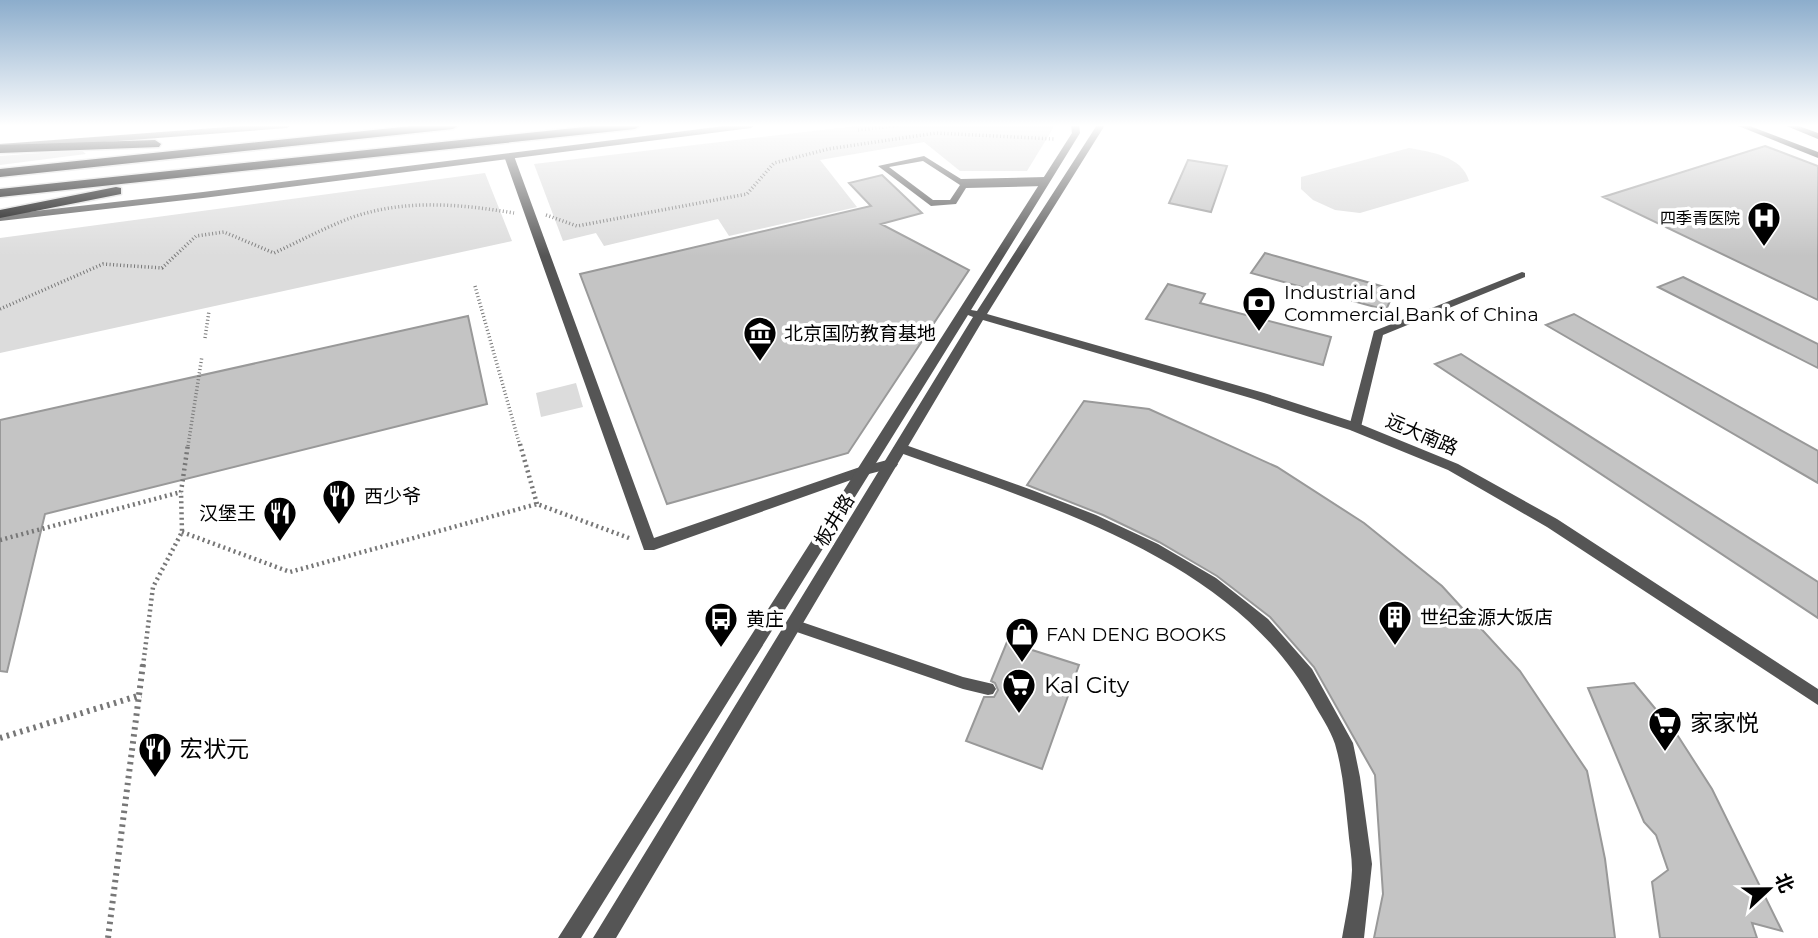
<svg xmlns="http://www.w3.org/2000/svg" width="1818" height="938" font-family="Montserrat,'Noto Sans SC',sans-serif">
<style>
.green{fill:#dcdcdc}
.building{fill:#c4c4c4;stroke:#999;stroke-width:2}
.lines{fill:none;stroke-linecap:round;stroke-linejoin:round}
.trunk-casing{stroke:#dbdbdb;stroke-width:3}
.path-far2{stroke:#777;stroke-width:3.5;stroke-dasharray:1 2.5;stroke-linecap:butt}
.path-far1{stroke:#777;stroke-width:4.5;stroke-dasharray:2 3.5;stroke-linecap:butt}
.path{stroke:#777;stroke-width:6;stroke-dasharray:2.5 4.5;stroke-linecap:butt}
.service{fill:#555;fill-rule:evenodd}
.minor{fill:#555;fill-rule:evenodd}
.tertiary{fill:#555;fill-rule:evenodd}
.secondary{fill:#222;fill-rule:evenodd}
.trunk{fill:#000;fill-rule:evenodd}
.labels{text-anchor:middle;stroke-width:7;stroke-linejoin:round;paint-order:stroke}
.far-poi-label{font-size:16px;fill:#000;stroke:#fff;text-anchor:end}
.poi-label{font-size:19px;fill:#000;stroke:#fff;text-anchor:start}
.street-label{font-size:19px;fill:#000;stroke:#fff}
.near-poi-label{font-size:23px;fill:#000;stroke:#fff;text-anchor:start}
</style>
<rect width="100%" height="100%" fill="#fff"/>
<!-- green -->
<path class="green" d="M864,125H1055L1027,171H960L924,142L820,160L857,207L729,236L718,219L604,246L596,233L563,241L534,164Z
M1409,148C1431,152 1462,156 1469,181L1360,213L1335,210L1313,200L1301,189V177Z
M81,150L86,154L0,165V156Z
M485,173L512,241L0,353V238Z
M576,383L583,407L541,417L536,393Z"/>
<!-- building -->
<path class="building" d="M1765,146L1818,166V300L1603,197Z
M1188,160L1227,166L1211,212L1169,203Z
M882,175L922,213L881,224L969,270L848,453L667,504L580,274L871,206L849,183Z
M1265,253L1395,290L1386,310L1251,273Z
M1683,277L1818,344V368L1658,287Z
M1168,284L1205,294L1200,303L1331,337L1323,365L1146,319Z
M1574,314L1818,451V483L1546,325Z
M468,316L487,404L45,514L7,672L0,671V420Z
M1461,354L1818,582V618L1435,364Z
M1084,401L1149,409L1277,467L1364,523L1442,586L1520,671L1587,771L1605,859L1615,938H1374L1383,894L1375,775L1314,667L1270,617L1217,576L1159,542L1103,515L1027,485Z
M1007,642L1079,665L1042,769L966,741L984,697H994L998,690L995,683L991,681Z
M1634,683L1678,736L1712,789L1782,931L1752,923L1757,938H1660L1652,882L1668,870L1656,835L1644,822L1588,688Z"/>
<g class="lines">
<defs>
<path id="trunk" d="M421,125H459L453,129L0,177V169Z
M603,125H641L635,129L0,197V189Z
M155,140L161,144L159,147L0,153V145Z
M116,187L121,188V194L0,218V210Z"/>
</defs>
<!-- trunk casing -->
<use href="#trunk" class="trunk-casing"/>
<!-- path-far2 -->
<path class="path-far2" d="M858,130L902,125
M546,215L577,226L747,194L774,163L828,149L936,133L1055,139
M475,286L520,446
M0,309L103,264L162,268L196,236L224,232L274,253C300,241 326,227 353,217C406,199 460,204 514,213
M205,338L209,311
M188,446L202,356"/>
<!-- path-far1 -->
<path class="path-far1" d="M520,444L537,504
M182,532L290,572L537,504L629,538
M0,540L181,492
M143,666L153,587L182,532L181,492L188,444"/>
<!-- path -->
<path class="path" d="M0,738L141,695
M108,938L143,664"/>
<!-- service -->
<path class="service" d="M924,156L961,179L1046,177L1050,180L1044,186L966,188L956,204L931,206L878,166ZM923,161L960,185L950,200H933L889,167Z
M1522,272L1525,273V277L1383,335L1361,427L1355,431L1351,430L1349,427L1374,331Z
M793,619L963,677L993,684L996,689L993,694L988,695L963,689L788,629L786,625L788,621Z"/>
<!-- minor -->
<path class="minor" d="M506,154L514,156L654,538L857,468L891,459L898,464L896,467L865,475L654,550H644L504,156Z
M900,443L1032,490L1096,515L1158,544L1216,578L1268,619L1312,669L1353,743L1360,777L1372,864L1364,938H1342C1346,915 1351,893 1352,870C1352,856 1349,842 1348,828C1345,800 1343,771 1335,744C1330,729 1320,715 1313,702C1233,557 1041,504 895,451L893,448Z"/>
<!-- tertiary -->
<path class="tertiary" d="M255,125H291L287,128L0,150V144Z
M732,125H755L751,128L203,198L0,221V215L203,192Z
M1071,125H1079L1080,133L971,310L977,311L1097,125H1105L987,314L1264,393L1360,424L1458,464L1557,519L1818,689V705L1547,527L1448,470L1350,430L1254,399L983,320L616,938H593L973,317L968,315L581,938H558L1072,133Z"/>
<!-- secondary -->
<path class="secondary" d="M1736,125H1747L1818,152V158Z
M1784,125H1796L1818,133V139Z"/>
<!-- trunk -->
<use href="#trunk" class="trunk"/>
</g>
<!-- sky -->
<linearGradient id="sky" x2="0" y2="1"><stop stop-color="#8cadcc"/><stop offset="0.49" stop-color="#fff"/><stop offset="1" stop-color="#fff" stop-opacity="0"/></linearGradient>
<rect width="1818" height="256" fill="url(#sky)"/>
<!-- icons -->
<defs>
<symbol id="hospital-pin" viewBox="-11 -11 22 30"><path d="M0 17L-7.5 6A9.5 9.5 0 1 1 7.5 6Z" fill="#000" stroke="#fff"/><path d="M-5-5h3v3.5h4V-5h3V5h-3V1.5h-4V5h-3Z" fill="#fff"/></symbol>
<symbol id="bank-pin" viewBox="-11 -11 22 30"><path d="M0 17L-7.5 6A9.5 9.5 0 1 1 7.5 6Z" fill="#000" stroke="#fff"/><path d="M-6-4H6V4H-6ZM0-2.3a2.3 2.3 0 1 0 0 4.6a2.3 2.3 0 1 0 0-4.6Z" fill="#fff"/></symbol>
<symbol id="museum-pin" viewBox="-11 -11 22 30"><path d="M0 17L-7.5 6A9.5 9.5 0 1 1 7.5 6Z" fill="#000" stroke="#fff"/><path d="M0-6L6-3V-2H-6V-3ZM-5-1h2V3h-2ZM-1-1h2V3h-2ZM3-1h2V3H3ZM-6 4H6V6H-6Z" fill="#fff"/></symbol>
<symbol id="restaurant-pin" viewBox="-11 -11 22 30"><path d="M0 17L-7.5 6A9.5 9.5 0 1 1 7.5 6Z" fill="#000" stroke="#fff"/><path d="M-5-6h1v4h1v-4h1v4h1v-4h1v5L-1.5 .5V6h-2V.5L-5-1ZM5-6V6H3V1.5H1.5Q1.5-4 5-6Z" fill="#fff"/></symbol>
<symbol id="building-pin" viewBox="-11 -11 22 30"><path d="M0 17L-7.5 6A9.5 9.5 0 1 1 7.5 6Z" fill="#000" stroke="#fff"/><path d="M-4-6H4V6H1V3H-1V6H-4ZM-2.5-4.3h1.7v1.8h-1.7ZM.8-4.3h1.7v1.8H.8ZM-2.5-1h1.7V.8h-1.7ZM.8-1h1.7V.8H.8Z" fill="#fff"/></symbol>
<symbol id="bus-pin" viewBox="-11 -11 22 30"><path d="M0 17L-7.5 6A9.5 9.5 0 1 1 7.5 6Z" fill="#000" stroke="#fff"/><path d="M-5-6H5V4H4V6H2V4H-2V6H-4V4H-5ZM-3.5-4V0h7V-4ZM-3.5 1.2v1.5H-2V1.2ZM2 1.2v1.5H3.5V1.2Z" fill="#fff"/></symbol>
<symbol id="shop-pin" viewBox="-11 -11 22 30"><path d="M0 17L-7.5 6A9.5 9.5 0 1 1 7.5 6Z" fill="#000" stroke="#fff"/><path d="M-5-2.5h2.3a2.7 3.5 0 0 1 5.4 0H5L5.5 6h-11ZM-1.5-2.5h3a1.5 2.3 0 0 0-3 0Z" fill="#fff"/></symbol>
<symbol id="supermarket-pin" viewBox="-11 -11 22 30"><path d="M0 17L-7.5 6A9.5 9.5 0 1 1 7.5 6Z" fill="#000" stroke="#fff"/><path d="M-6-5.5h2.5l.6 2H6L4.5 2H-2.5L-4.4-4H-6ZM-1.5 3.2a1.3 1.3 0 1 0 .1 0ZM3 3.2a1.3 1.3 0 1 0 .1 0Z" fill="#fff"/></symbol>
</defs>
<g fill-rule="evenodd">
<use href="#hospital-pin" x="1745" y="199" width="38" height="52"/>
<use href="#bank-pin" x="1240" y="284" width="38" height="52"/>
<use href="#museum-pin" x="741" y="314" width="38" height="52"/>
<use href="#restaurant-pin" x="320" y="477" width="38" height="52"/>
<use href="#restaurant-pin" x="261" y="494" width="38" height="52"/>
<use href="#building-pin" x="1376" y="598" width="38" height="52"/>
<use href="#bus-pin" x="702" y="600" width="38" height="52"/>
<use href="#shop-pin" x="1003" y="615" width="38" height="52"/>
<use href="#supermarket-pin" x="1000" y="666" width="38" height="52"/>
<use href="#supermarket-pin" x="1646" y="704" width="38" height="52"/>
<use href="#restaurant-pin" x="136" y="730" width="38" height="52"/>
</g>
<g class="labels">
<!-- far-poi labels -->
<g class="far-poi-label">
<text x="1740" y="224">四季青医院</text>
</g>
<!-- poi labels -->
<g class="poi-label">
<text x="1284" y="299">Industrial and<tspan x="1284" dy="22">Commercial Bank of China</tspan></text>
<text x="784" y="340">北京国防教育基地</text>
<text x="364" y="503">西少爷</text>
<text x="256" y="520" text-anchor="end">汉堡王</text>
<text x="1420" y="624">世纪金源大饭店</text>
<text x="746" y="626">黄庄</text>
<text x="1046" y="641">FAN DENG BOOKS</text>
</g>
<!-- street labels -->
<g class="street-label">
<text transform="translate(1422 434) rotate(23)" y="7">远大南路</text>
<text transform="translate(834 520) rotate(-59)" y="7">板井路</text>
</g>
<!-- near-poi labels -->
<g class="near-poi-label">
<text x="1044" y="693">Kal City</text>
<text x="1690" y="731">家家悦</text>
<text x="180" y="757">宏状元</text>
</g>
</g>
<!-- north arrow -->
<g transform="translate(1769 889) rotate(68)" stroke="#ffffff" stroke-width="5" paint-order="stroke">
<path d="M0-5L12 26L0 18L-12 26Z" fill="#000000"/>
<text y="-10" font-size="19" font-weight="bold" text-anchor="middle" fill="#000000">北</text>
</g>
</svg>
